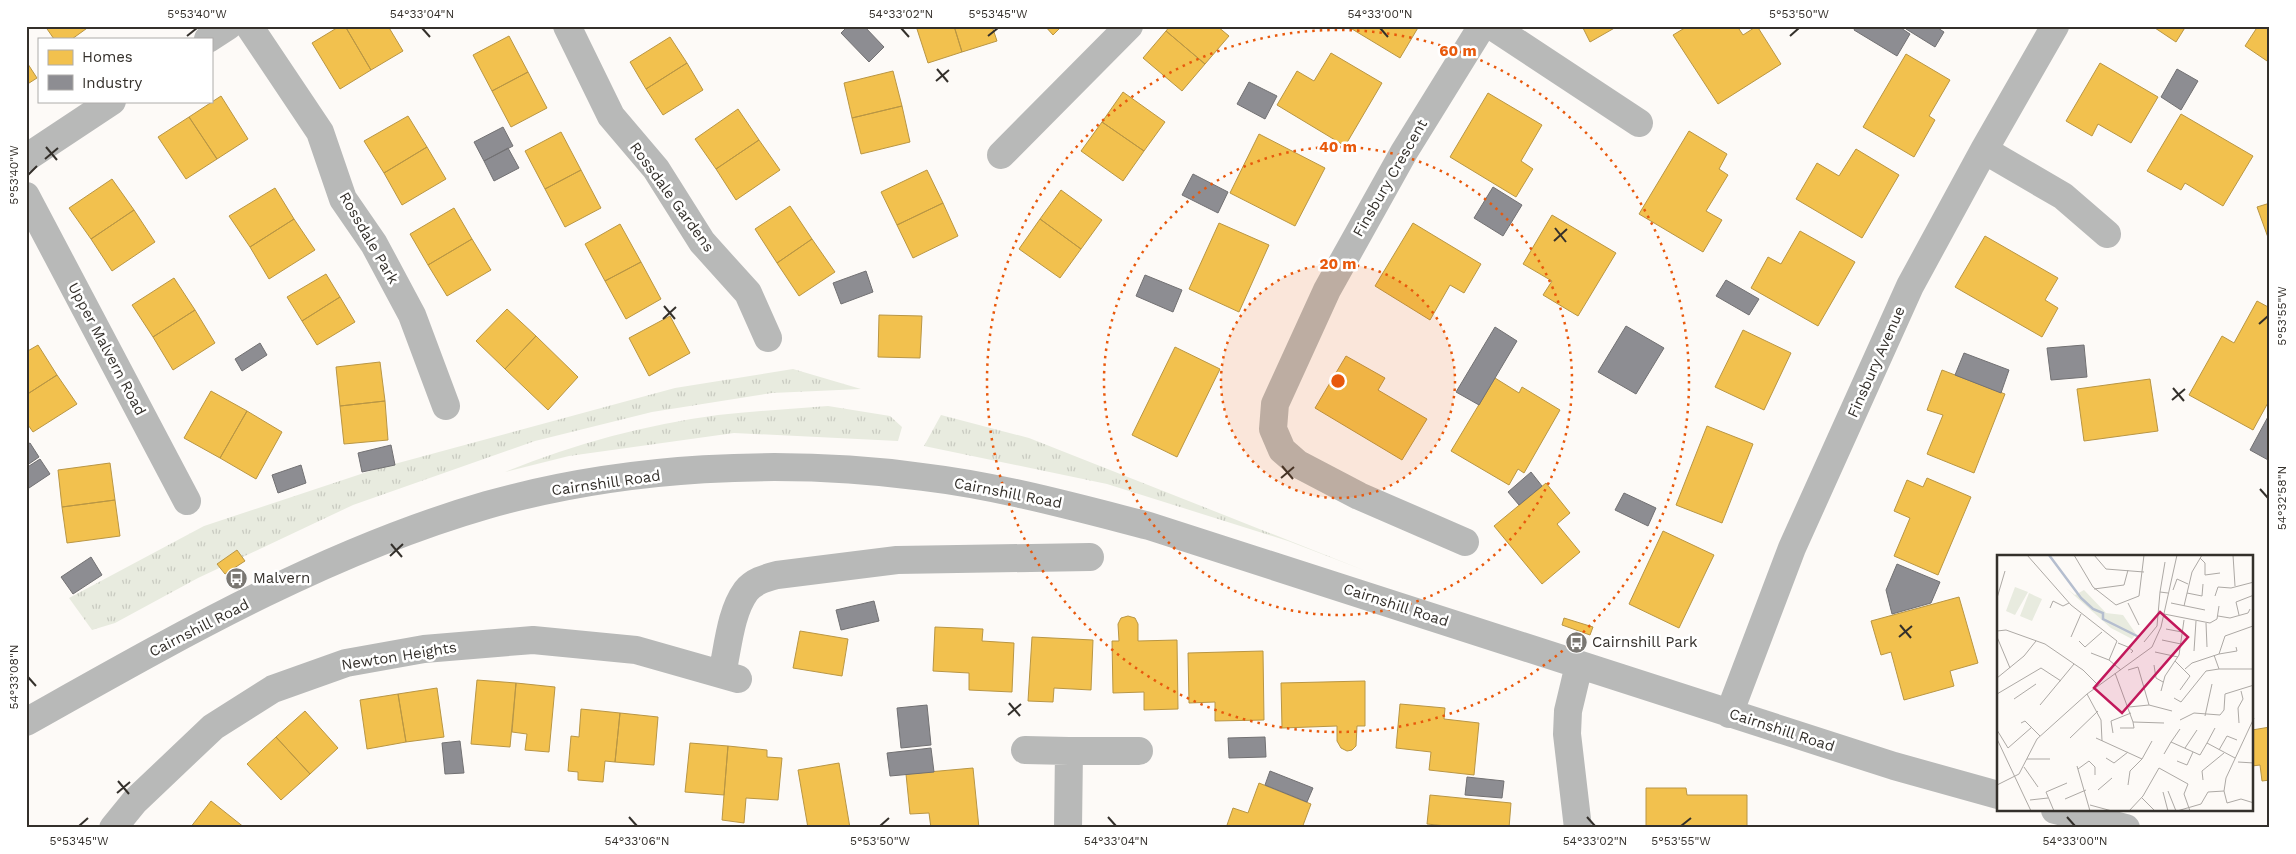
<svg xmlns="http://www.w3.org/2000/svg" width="2296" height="854" font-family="'Work Sans',sans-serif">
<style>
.grass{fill:url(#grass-tufts)}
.homes{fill:#f2c14e;stroke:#b99644}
.industry{fill:#8d8d92;stroke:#727173}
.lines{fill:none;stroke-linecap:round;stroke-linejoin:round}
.minor{stroke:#b8b9b8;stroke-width:28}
.ticks{fill:none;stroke:#34302b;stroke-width:2}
.ring{fill:none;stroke:#e8590c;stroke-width:2.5;stroke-dasharray:2.5 5}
.labels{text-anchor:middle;stroke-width:5;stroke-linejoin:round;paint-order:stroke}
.street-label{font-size:15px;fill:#34302b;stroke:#fff}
.poi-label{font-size:15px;fill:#34302b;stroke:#fff;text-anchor:start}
.inset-river{fill:none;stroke:#b5becf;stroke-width:2.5}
.inset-road{fill:none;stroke:#ada9a5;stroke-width:1}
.view{fill:#c2185b;fill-opacity:0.15;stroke:#c2185b;stroke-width:2.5}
.inset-edge{fill:none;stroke:#34302b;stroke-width:2.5}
.centre{fill:#e8590c;stroke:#fff;stroke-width:2.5}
.ring-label{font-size:15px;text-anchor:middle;font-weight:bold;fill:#e8590c;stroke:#fff;stroke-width:5;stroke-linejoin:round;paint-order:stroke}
.neatline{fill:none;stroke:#34302b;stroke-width:2}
.ticks-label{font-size:12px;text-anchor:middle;fill:#34302b}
</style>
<defs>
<pattern id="grass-tufts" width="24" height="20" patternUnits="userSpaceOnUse" patternTransform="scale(1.25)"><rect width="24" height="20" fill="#e8ebdf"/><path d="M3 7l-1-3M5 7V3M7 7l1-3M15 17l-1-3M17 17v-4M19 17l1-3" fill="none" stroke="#c8cac0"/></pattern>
</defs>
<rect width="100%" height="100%" fill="#fdfaf7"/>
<!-- grass -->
<path class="grass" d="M793,369L861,389L772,393L652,412L535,441L353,505L198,578L115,623L92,630L69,598L204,526L376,469L675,388Z
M828,406L890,416L902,427L898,441L734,433L569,456L505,472C573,444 645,425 718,415C754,411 791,409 828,406Z
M941,415L1029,438L1366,571L1288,541L1107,484L924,446Z"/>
<!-- homes -->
<path class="homes" d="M45,26H90L72,39H54Z
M340,26H345L371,70L340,89L312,43Z
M345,26H388L403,51L371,70Z
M916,26H954L962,52L928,63Z
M954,26H992L997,41L962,52Z
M1045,26H1062L1053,35Z
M1170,26H1217L1229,36L1205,64L1166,31Z
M1347,26H1419L1400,58Z
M1582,26H1618L1590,42Z
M1688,26H1737L1743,35L1757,26L1781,64L1718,104L1673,35Z
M2152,26H2186L2176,42Z
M2258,26H2270V63L2245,46Z
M1166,31L1205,64L1182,91L1143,58Z
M509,36L528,72L492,91L473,55Z
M670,37L687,63L646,89L630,62Z
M1331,53L1382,83L1345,146L1277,105L1297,71L1314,81Z
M1906,54L1950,80L1929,116L1935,120L1914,157L1863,127Z
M26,61L37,78L26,85Z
M687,63L703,90L663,115L646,89Z
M2100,63L2158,97L2131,143L2098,124L2092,136L2066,121Z
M893,71L902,106L852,118L844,83Z
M528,72L547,108L511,127L492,91Z
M1123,92L1165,122L1144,151L1102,122Z
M1488,93L1542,125L1521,161L1533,169L1516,197L1450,157Z
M221,96L248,139L217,159L189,117Z
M902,106L910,142L861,154L852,118Z
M738,109L759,140L716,169L695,139Z
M2181,114L2253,156L2223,206L2185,183L2181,190L2147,171Z
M408,116L427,147L384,173L364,141Z
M189,117L217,159L186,179L158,137Z
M1102,122L1144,151L1123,181L1081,151Z
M1689,131L1727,154L1719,169L1728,175L1706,211L1722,220L1703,252L1639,214Z
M561,132L581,170L545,189L525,151Z
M1259,134L1325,168L1295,226L1230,193Z
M759,140L780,170L736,200L716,169Z
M427,147L446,179L402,205L384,173Z
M1856,149L1899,175L1862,238L1796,199L1817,163L1839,176Z
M581,170L601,208L565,227L545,189Z
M927,170L943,203L897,225L881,192Z
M112,179L134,210L91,239L69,208Z
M275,188L294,219L250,247L229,216Z
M1061,190L1102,220L1081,249L1040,219Z
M943,203L958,236L913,258L897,225Z
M2270,203V243L2257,207Z
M790,206L812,239L777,263L755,229Z
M454,208L472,239L428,265L410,234Z
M134,210L155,242L112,271L91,239Z
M1552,215L1616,253L1578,316L1543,295L1552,281L1523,264Z
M294,219L315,250L269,279L250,247Z
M1040,219L1081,249L1060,278L1019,249Z
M1219,223L1269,245L1239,312L1189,289Z
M1413,223L1481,264L1464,293L1450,285L1430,320L1375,286Z
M620,224L641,262L605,281L585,244Z
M1800,231L1855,262L1818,326L1751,288L1768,257L1781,264Z
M1985,236L2058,278L2045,300L2058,308L2042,337L1955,287Z
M472,239L491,270L447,296L428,265Z
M812,239L835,272L799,296L777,263Z
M641,262L661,299L626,319L605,281Z
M326,274L340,297L302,321L287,297Z
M174,278L195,310L153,337L132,305Z
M340,297L355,322L317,345L302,321Z
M2257,301L2270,308V399L2253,430L2189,395L2222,336L2234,343Z
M507,309L536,336L505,369L476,341Z
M195,310L215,343L173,370L153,337Z
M879,315L922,316L920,358L878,357Z
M670,316L690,353L649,376L629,338Z
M1743,330L1791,353L1764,410L1715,387Z
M536,336L578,377L548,410L505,369Z
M38,345L57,375L26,395V352Z
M1175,347L1220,369L1177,457L1132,435Z
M1346,356L1385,378L1378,390L1427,419L1402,460L1315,408Z
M380,362L385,401L340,406L336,367Z
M1942,370L2005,394L1974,473L1927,454L1943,415L1927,410Z
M57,375L77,404L33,432L26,422V395Z
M1495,378L1519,393L1522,387L1560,410L1524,473L1518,469L1509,485L1451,451Z
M2150,379L2158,431L2084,441L2077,389Z
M211,391L247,411L220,458L184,438Z
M385,401L388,440L344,444L340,406Z
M247,411L282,432L256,479L220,458Z
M1707,426L1753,444L1722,523L1676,505Z
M110,463L115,500L62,507L58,470Z
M1927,478L1971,497L1938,575L1894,556L1910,518L1894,511L1907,480L1923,487Z
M1546,483L1570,513L1557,524L1580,552L1542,584L1494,526Z
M115,500L120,536L67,543L62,507Z
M1663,531L1714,555L1679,628L1629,604Z
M237,550L245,561L225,574L217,564Z
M1959,597L1978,663L1950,671L1954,686L1904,700L1891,652L1881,655L1871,621Z
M1128,616L1135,618L1138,624V641L1177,640L1178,709L1144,710V692L1113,693L1112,641H1119L1118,624L1121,618Z
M1564,618L1593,627L1590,635L1562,625Z
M935,627L983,629L982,641L1014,643L1012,692L969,690V673L933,671Z
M800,631L848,639L842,676L793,668Z
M1032,637L1093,640L1091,690L1054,688L1053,702L1028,701Z
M1263,651L1264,720L1215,721V702L1189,703L1188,653Z
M477,680L516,683L510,747L471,744Z
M1365,681V726H1357L1356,746L1352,750L1347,751L1341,748L1337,741V726L1282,728L1281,683Z
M516,683L555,687L549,752L525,750L527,734L512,732Z
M437,688L444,737L406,742L398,694Z
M398,694L406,742L367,749L360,700Z
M1400,704L1445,708L1444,719L1479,723L1474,775L1429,770L1431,752L1396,748Z
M581,709L620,713L615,762L605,761L603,782L578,780V772L568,771L571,736L579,737Z
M305,711L338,748L310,774L276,737Z
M620,713L658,717L654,765L615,762Z
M2270,727V780L2262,781L2260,765L2252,766V730Z
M276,737L310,774L281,800L247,764Z
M690,743L728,746L724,795L685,792Z
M728,746L767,750V757L782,758L778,800L746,798L744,823L722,820Z
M839,763L850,828H808L798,770Z
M973,768L979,828H931L929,813L910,814L906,774Z
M1259,783L1311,804L1302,828H1226L1233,808L1248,813Z
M1646,788H1686L1687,795H1747V828H1646Z
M1430,795L1511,803L1509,828H1465L1427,824Z
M211,801L245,828H190Z"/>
<!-- industry -->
<path class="industry" d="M848,26H864L884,47L869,62L841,33Z
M1856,26H1898L1910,34L1897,56L1854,30Z
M1908,26H1935L1944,32L1935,47L1906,29Z
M2177,69L2198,81L2181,110L2161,97Z
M1249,82L1277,96L1265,119L1237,104Z
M503,127L513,146L484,161L474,142Z
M508,148L519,168L494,181L484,161Z
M1193,174L1228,192L1218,213L1182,195Z
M1493,187L1522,205L1503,236L1474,218Z
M866,271L873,292L841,304L833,283Z
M1145,275L1182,290L1173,312L1136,296Z
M1726,280L1759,299L1749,315L1716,296Z
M1626,326L1664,348L1636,394L1598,372Z
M1495,327L1517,341L1479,405L1456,392Z
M260,343L267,355L242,371L235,359Z
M2084,345L2087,377L2051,380L2047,348Z
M1964,353L2009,370L2001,393L1955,375Z
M2270,413V461L2250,450Z
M30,443L39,457L26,466V445Z
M391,445L395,465L362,472L358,453Z
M40,459L50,474L26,490V468Z
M301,465L306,483L278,493L272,475Z
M1531,472L1542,486L1519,505L1508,492Z
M1624,493L1656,508L1648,526L1615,510Z
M91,557L102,575L73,594L61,577Z
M1897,564L1940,582L1931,603L1892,614L1886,590Z
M874,601L879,621L841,630L836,610Z
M927,705L931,745L901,748L897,708Z
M1265,737L1266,757L1229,758L1228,738Z
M460,741L464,773L445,774L442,743Z
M931,748L934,772L890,776L887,753Z
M1270,771L1313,788L1307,802L1265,785Z
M1467,777L1504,781L1502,798L1465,795Z"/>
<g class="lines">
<!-- minor -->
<path class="minor" d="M249,26L320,132L343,199L374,244L412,315L446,406
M567,26L611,116L656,169L702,242L748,293L768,338
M1492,26L1639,123
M208,39L228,26
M1984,150L2063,196L2107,234
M1001,155L1129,26
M26,158L112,101
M26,196L187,501
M1465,542L1359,496L1298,464L1282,450L1273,429L1275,404L1327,290L1404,152L1482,26
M722,674C728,648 730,613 746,591C754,581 766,578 777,575L897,560L1090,557
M1729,714L1792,548L1910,286L1984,150L2055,26
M26,722C174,639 324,552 487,505C625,466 782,458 923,477C999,486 1075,507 1149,526L1894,766L1998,795
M1025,750L1069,751
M2055,810L2126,828
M113,828L135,801L213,727L273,689L346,663L424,649L533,640L636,650L738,679
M1068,828L1069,751H1139
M1578,828L1567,734L1568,711L1579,665"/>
</g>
<!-- ticks -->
<path class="ticks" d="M422,28L430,37M901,28L909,37M1380,28L1388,37M187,36L197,28M988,36L998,28M1790,36L1799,28M937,69L948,82M936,81L949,70M46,147L57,160M45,159L58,148M28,175L37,166M1555,228L1566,242M1554,241L1567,229M664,306L675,319M663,319L676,307M2259,324L2268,316M2173,388L2184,401M2172,400L2185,389M1282,466L1293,479M1281,478L1294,467M2260,489L2268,498M391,544L402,557M390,556L403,544M1900,625L1911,638M1899,637L1912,626M28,677L36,686M1009,703L1020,716M1008,715L1021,704M118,781L129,794M117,793L130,782M629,817L637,826M1108,817L1116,826M1587,817L1595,826M2067,817L2075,826M79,826L88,818M880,826L889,818M1681,826L1691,818"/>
<!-- distance rings -->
<circle cx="1338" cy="381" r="117" fill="#e8590c" fill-opacity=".12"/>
<g class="ring">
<circle cx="1338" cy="381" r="117"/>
<circle cx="1338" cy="381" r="234"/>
<circle cx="1338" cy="381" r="351"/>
</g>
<!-- icons -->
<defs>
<symbol id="bus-disc" viewBox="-11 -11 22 22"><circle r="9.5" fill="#7a7772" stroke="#fff"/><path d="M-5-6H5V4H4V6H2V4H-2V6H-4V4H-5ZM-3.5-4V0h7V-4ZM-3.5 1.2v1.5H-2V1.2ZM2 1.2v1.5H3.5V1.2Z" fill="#fff"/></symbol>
</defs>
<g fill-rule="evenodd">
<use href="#bus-disc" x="224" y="566" width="25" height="25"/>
<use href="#bus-disc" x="1564" y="630" width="25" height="25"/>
</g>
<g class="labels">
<!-- street labels -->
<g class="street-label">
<text transform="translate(1390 178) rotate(-60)" y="5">Finsbury Crescent</text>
<text transform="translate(672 197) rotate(54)" y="5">Rossdale Gardens</text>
<text transform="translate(369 238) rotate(60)" y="5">Rossdale Park</text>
<text transform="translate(107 349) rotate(62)" y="5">Upper Malvern Road</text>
<text transform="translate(1876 362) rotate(-66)" y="5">Finsbury Avenue</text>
<text transform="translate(606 483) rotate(-8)" y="5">Cairnshill Road</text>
<text transform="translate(1008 493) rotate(11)" y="5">Cairnshill Road</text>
<text transform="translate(1396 605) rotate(18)" y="5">Cairnshill Road</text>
<text transform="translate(199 628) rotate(-27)" y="5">Cairnshill Road</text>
<text transform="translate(399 656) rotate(-9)" y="5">Newton Heights</text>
<text transform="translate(1782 730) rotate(18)" y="5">Cairnshill Road</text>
</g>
<!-- poi labels -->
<g class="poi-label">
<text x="253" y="583">Malvern</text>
<text x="1592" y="647">Cairnshill Park</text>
</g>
</g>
<!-- overview -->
<g transform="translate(1997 555)">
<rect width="256" height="256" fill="#fdfaf7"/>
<path d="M69,33L78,40L87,35L109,58L126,60L139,79L135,84L114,73Z" fill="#e8ebdf"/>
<path d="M18,32L31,37L18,60L9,56ZM32,38L45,44L35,66L23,61Z" fill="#e8ebdf"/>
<path class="inset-river" d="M52,0L84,43L96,54L106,58V64L142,82"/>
<path class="inset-road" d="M30,0L74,50L120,86L112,105L124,115M77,0L96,32L119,50L142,41L147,0M97,0L109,14L147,17M236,0L238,31M203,3L208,8V20L223,18M97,34L127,30L131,15M176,35L180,24L191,29M163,37L168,7M190,38L205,41L206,29M218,41L221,32L234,33L257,27M0,43L8,16M131,48L142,70M174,48L208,55M187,51L195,17L205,0M53,53L56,46L66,51L72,48M167,59L213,68L220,64L222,51M242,60L239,47L257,40M221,61L233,63L251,58L253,54M209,68L210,92M169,74L185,77M0,76L9,75L48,89L86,115L101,130M0,82L13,113M74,82L84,59M165,85L184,89M82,86L88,92L105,77M147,87L160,71L163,37L171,38M121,88L131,92L136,96L134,98M197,96L199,66M158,97L181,102M94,98L112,105M222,99L240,96L239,92M178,106L193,121L183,135M157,110L159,123L166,127M188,114L195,108L222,99L228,81L256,71M222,114H255M131,115L141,112L152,150M118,118L136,167L137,173H123M0,123L27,101L39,86M164,136L168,121L182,100L187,65M0,139L44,113L64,126M90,139L104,165L105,186M177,143L184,147L209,116L222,114L217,100M17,144L39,129M43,150L77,109M132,152L152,150L175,156M208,161L215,129M257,163L229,223L227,236L230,248L244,244L257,248M183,165L197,158L223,160L227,155L228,139L257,130M136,167L167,168M24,168L28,166L43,181M242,168L241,153L246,144L244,136M0,175L11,193L35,172M116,178L114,166L134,158M73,183L101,156M99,183L145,204L133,216L131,230M0,184L34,256M174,187L183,174M210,188L218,173M188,193L200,175M222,195L230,181L240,185M167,199L174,187L203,200L210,188L238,203M109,203L117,208L131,197M30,204H53M145,204L155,186M180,206L190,210L196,197M241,207L257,208M80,211L93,256M27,212L41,232M81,214L92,206L98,212V220M206,225L205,216L227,198M0,230L22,219L40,184L90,139L155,92L164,72L180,0M101,235L115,223M171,236L179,256M166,237L171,256M145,243L158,256M68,244L89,235M33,245L51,243M93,250L115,256M57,256L49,237L70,228M132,256L146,241L162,213L191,229L187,239L193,256M180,256L204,249L211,237L227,236"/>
<path class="view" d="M163,57L191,82L125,158L97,133Z"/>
<rect width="256" height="256" class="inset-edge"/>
</g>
<circle cx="1338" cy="381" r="8" class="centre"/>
<g class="ring-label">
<text x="1458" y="56">60 m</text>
<text x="1338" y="152">40 m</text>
<text x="1338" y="269">20 m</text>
</g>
<!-- border -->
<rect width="2296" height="854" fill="none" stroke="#ffffff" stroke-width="55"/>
<!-- legend -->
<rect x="38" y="38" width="175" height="65" fill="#ffffff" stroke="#aeacaa"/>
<rect x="48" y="50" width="25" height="15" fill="#f2c14e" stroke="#aeacaa"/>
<text x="82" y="62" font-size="15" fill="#34302b">Homes</text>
<rect x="48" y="75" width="25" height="15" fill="#8d8d92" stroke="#aeacaa"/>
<text x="82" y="88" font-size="15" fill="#34302b">Industry</text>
<rect x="28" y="28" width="2240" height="798" class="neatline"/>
<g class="ticks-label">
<text x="197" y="18">5°53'40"W</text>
<text x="422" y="18">54°33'04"N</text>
<text x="901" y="18">54°33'02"N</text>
<text x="998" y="18">5°53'45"W</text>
<text x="1380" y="18">54°33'00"N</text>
<text x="1799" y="18">5°53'50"W</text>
<text transform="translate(14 175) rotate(-90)" y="4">5°53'40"W</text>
<text transform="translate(2282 316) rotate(-90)" y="4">5°53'55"W</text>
<text transform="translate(2282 498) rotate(-90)" y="4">54°32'58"N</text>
<text transform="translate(14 677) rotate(-90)" y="4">54°33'08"N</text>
<text x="79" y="845">5°53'45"W</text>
<text x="637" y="845">54°33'06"N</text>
<text x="880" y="845">5°53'50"W</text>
<text x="1116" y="845">54°33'04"N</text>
<text x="1595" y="845">54°33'02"N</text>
<text x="1681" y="845">5°53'55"W</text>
<text x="2075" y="845">54°33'00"N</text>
</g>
</svg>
